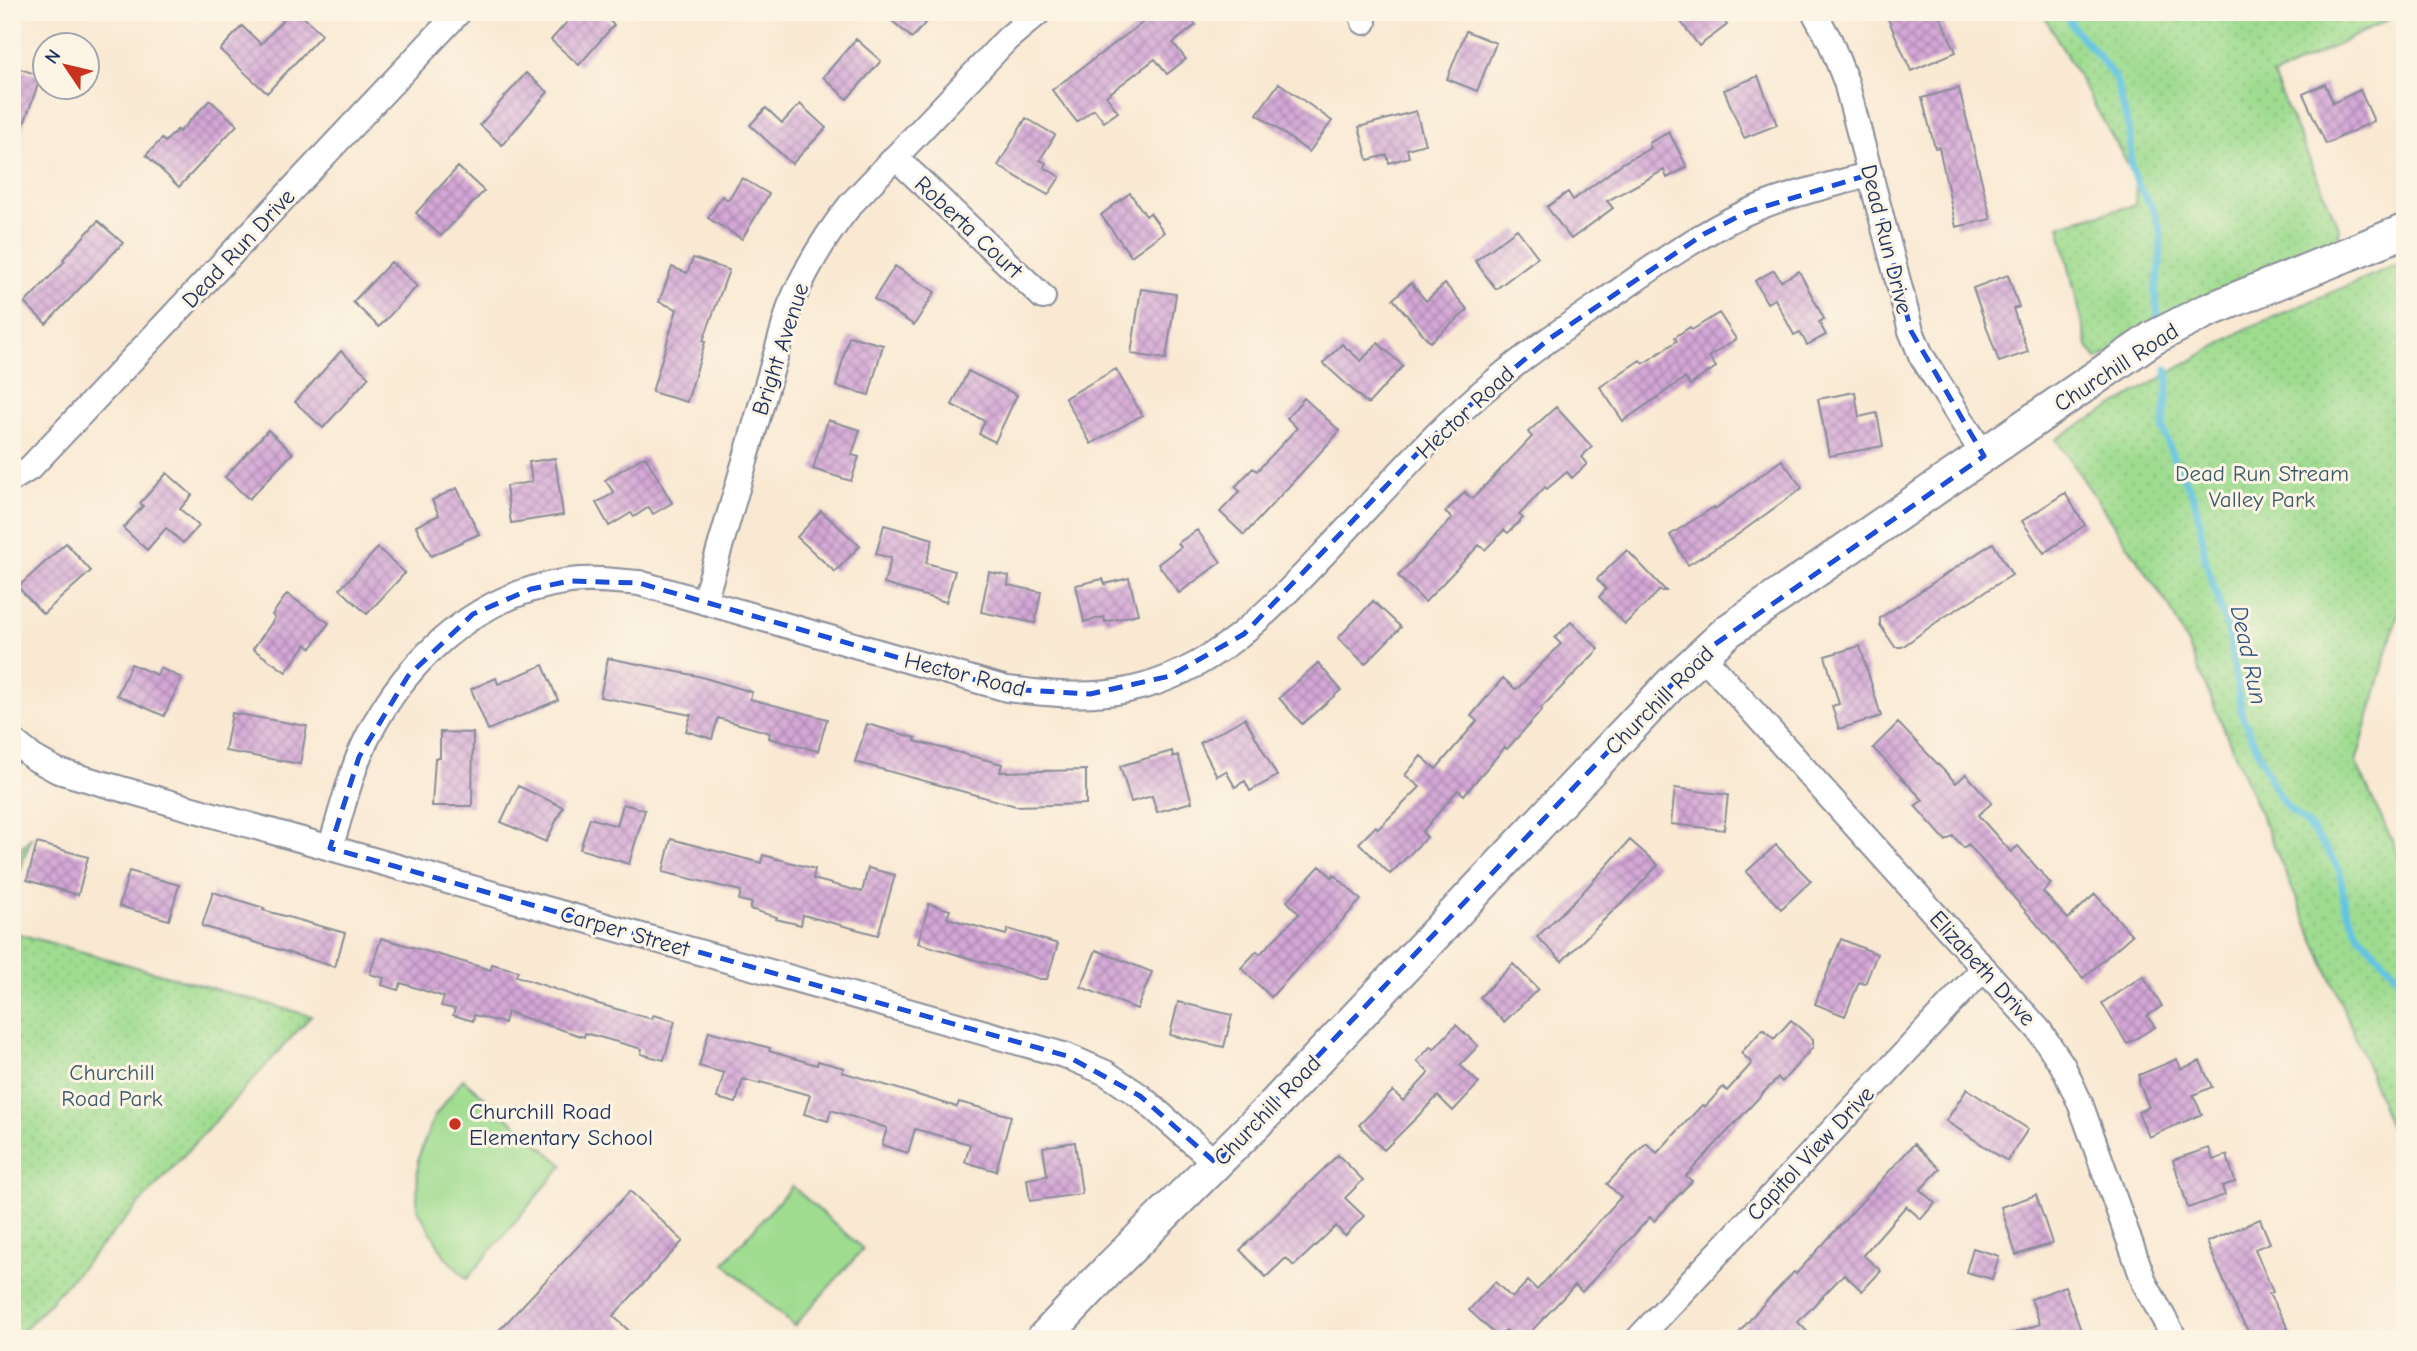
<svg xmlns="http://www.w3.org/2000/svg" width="2417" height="1351" font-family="'Comic Neue',sans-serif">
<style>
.grass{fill:url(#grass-dots);stroke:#5d8677;stroke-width:2}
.forest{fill:url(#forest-firs);stroke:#4d766c;stroke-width:2}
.pitch{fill:#9fdc90;stroke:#5d8677;stroke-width:2}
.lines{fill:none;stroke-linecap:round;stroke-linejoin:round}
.stream{stroke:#64c4e2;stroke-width:7}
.building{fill:url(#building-cross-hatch)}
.street-casing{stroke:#8a8c98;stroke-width:28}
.secondary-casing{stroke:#8a8c98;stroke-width:37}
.street{stroke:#fff;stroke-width:24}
.secondary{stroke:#fff;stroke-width:33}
.marked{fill:none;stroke:#1d4ed8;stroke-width:5;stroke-dasharray:14 9;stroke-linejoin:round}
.poi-dot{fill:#c8321e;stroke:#fcf5e5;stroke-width:2.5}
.labels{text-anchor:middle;stroke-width:6;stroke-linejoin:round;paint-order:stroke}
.street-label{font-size:23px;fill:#1b2f5e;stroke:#fcf5e5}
.park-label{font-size:23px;fill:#3c5a6a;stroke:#fcf5e5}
.poi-label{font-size:23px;fill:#1b2f5e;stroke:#fcf5e5;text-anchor:start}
.water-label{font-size:24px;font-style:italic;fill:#2d547f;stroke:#fcf5e5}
</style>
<defs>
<pattern id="grass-dots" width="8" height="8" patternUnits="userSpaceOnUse" patternTransform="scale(1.75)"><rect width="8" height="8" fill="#9fdc90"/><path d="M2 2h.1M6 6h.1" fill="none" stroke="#88bd7f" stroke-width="1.8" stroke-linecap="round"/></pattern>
<pattern id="forest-firs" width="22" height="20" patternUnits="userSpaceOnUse" patternTransform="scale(1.75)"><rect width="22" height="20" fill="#7fbc7a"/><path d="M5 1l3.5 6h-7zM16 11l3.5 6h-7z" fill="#679967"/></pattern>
<pattern id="building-cross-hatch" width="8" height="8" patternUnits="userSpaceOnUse" patternTransform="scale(1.75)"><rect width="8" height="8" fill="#d4a7d6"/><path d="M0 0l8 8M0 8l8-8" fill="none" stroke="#ab88b1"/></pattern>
</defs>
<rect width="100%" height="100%" fill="#fcf5e5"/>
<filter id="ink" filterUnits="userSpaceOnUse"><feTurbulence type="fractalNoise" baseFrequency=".0143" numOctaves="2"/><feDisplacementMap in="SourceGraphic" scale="14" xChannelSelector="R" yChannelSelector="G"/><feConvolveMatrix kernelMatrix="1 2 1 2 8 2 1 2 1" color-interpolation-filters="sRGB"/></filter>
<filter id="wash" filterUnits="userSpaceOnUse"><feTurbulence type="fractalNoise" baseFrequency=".00686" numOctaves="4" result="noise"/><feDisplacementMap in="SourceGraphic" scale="28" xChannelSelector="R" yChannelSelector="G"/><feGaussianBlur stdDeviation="1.57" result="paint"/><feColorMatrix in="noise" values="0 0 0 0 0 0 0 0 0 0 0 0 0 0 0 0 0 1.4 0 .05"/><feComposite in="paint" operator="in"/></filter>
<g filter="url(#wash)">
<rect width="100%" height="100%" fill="#f9e9d3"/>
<!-- grass -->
<path class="grass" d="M2042,12H2404L2273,76L2340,230L2338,231L2345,246L2097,359L2088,347L2059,225L2135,205L2136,179Z
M2405,261V588L2356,763L2405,869V1167L2356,1038L2189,647L2170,608L2056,439L2246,329Z
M12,932L311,1016L16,1339H12Z"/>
<!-- forest -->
<path class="forest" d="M31,838L12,896V855Z"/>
<!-- pitch -->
<path class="pitch" d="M463,1079L563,1165L467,1279L446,1258L417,1208L418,1158L434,1117Z
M792,1186L863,1249L794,1326L724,1263Z"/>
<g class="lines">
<!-- stream -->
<path class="stream" d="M2065,12L2075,30L2097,54L2116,80L2131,138V166L2139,188L2153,208L2161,233L2160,266L2155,292L2158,316
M2167,369L2168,388L2163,429L2174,460L2193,495L2201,526L2205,559L2229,634L2242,715L2272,783L2287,807L2306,823L2325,847L2340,871L2345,906L2359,935L2395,973L2405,993"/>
</g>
<g id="blocks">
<!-- building -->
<path class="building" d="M290,12H298L322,34L267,93L220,50L242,26L261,44Z
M576,12H599L614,25L579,65L551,40Z
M882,12H935L912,38Z
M1157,12H1185L1196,25L1173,43L1186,59L1167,74L1155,59L1106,96L1118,112L1104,122L1094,109L1077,122L1052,90Z
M1674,12H1717L1727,25L1699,46Z
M1885,12H1938L1956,52L1911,71Z
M1466,31L1496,43L1477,91L1447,79Z
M856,39L881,61L847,99L823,77Z
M12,66L41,76L15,149L12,148Z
M526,73L548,92L502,145L480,125Z
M1758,76L1777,125L1744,138L1724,90Z
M1279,83L1332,121L1309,152L1257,114Z
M2325,84L2333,103L2360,90L2374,121L2326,144L2303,94Z
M1959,88L1991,219L1956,227L1939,147L1935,148L1922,98Z
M210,100L237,125L179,187L146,155L162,139L165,142L177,130L179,132Z
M800,104L826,128L792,164L750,125L766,108L782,123Z
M1416,111L1425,144L1407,149L1409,157L1389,163L1387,155L1368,160L1359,127Z
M1026,118L1055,135L1040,160L1046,163L1044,167L1060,177L1048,195L998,166Z
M1669,132L1687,167L1667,178L1664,170L1607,201L1613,208L1571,239L1547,207L1568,192L1573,200L1624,162L1651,148L1649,143Z
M458,167L484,191L441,236L416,213Z
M742,178L769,194L742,239L708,218L722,196L728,200Z
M1130,193L1146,216L1150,213L1164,232L1131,256L1101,215Z
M98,221L123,243L46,324L25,303L65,261L63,259Z
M1517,229L1538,257L1496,289L1475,261Z
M693,258L729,270L703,341L705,342L687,402L652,392L677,309L659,302L672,267L687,273Z
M391,262L417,286L379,327L353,302Z
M895,266L935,292L914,325L874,299Z
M1774,270L1781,281L1799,271L1824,319L1819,322L1826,335L1807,345L1800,332L1794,335L1775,299L1767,303L1755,281Z
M2008,275L2019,307L2013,309L2028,352L1999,362L1973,288Z
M1411,283L1426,301L1445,284L1468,310L1430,342L1393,299Z
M1141,289L1176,294L1166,359L1131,354Z
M1719,313L1736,339L1709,357L1716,367L1690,385L1685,378L1623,421L1600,387L1640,360L1643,364L1677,341L1675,337L1690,327L1692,330Z
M849,336L883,345L869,395L836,386Z
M1378,343L1403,366L1368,404L1323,363L1342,344L1361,361Z
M341,351L369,377L323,428L295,402Z
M1116,369L1142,415L1091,444L1065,398Z
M968,371L1017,395L995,442L979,434L985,421L952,405Z
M1855,392L1859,417L1877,413L1883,446L1829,456L1818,399Z
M1304,398L1340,431L1244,535L1220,512L1240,491L1235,487L1253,468L1257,471L1297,428L1287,418Z
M1556,407L1592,447L1581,457L1587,464L1572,478L1567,472L1547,489L1545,487L1519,515L1523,518L1508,533L1504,530L1485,550L1479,545L1425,602L1398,576L1452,518L1445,512L1465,492L1472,499L1532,437L1528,432Z
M828,420L860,430L852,455L859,457L851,481L813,469Z
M268,430L293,453L249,499L225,477Z
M645,456L672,503L653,514L649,507L634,517L631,513L609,526L596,503L614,493L605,480Z
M555,458L563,515L511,523L506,486L532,482L529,462Z
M1782,460L1802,488L1733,538L1688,565L1670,535L1714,507L1715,509Z
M167,473L192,495L180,509L199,526L183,543L166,528L147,550L123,528L143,506L140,503Z
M457,488L479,534L431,556L416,526L439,515L432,500Z
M2065,493L2085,525L2044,553L2022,521Z
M821,511L860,546L835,572L797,537Z
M884,525L933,539L926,563L955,571L946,602L884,584L891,558L876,554Z
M1197,530L1221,562L1179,593L1158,564L1181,547L1178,543Z
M66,543L91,571L43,614L18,587Z
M1993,543L2012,575L1941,619L1902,647H1895L1880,625V618Z
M378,548L405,573L367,614L340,589Z
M1627,550L1666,591H1659L1625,624L1599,597L1606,589L1597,579Z
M989,572L1009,576L1008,585L1041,592L1035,623L981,612Z
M1129,578L1138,614L1105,622L1104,617L1084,622L1076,585L1103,579L1105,584Z
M287,594L329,623L311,648L306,644L286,672L253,649L275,618L272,615Z
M1373,601L1401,627L1365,664L1338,638Z
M1571,622L1599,649L1541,708L1542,710L1507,749L1505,747L1464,795L1458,790L1422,832L1427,837L1390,874L1359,843L1376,826L1378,829L1420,787L1405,775L1421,756L1436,769L1477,721L1471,716L1503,678L1515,689L1518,688L1561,644L1555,638Z
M1860,646L1881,716L1839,729L1832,706L1839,704L1825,656Z
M608,658L698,676L752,692L750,699L827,719L818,751L769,738L770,733L718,718L712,739L686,731L691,715L600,697Z
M1318,663L1341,690L1302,724L1279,698Z
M131,664L157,675L160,668L182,678L164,716L117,695Z
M543,665L558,700L488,730L471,689L496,678L498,684Z
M232,713L307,726L300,764L225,751Z
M1245,718L1277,776L1250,791L1245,781L1235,787L1226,771L1217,776L1200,743Z
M1898,723L1956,783L1966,774L1992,803L1978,815L2011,852L2018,846L2051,884L2043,892L2068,919L2095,894L2132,935L2083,978L1968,844L1964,848L1953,836L1946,841L1915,806L1923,800L1873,748Z
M867,724L916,738L915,741L1002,764L1000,772L1086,770V804L1016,806L855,762Z
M440,732L473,733L472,806H432L435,758H440Z
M1172,751L1173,757L1178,755L1192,802L1157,812L1152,796L1131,802L1120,766Z
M518,786L563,807L546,842L501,822Z
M1675,788L1728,795L1724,830L1671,824Z
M623,804L645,810L629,864L580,849L590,818L617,826Z
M671,839L761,863L763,855L815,869L813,879L862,892L868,868L895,875L878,935L803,915L801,925L776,919L777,917L750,909L752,903L739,900L741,891L663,872Z
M1630,840L1658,865L1623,903L1622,902L1562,961L1537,937L1584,891Z
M37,843L88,857L78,895L27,880Z
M1776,845L1811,881L1781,909L1746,872Z
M1320,866L1332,877L1334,874L1361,900L1271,997L1241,968L1257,951L1260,954L1299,914L1287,901Z
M129,871L179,885L169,920L119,906Z
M213,892L264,908L263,910L345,933L335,967L202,926Z
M929,904L950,910L947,918L1006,935L1008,929L1058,944L1047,979H1040L918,943Z
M381,938L491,970L492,964L518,971L516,976L595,1003L652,1019L653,1015L675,1021L664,1060L641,1054L642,1049L585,1033L584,1037L507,1012L504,1023L474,1015L473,1021L453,1015L455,1009L441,1006L444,997L401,983L398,990L382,985L384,978L370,974Z
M1841,939L1877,954L1865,984L1859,982L1845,1016L1815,1004Z
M1096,950L1152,972L1137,1009L1081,987Z
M1513,964L1538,989L1504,1022L1480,997Z
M2143,976L2162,1006L2147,1016L2155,1027L2127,1044L2102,1003Z
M1178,1002L1232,1015L1224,1047L1170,1035Z
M1791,1020L1813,1040V1047L1782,1082L1778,1078L1764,1092L1686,1176L1692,1181L1654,1221L1650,1217L1582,1292L1575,1285L1524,1339H1515L1506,1330L1499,1338L1469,1310L1495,1282L1512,1298L1528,1281L1537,1290L1621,1197L1607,1184L1646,1143L1657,1153L1702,1105L1705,1107L1723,1087L1727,1091L1752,1063L1741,1053L1763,1029L1774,1039Z
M1456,1025L1478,1046L1460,1065L1479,1083L1453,1111L1438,1096L1384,1150L1359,1125L1393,1091L1403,1101L1429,1073L1417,1061L1431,1046L1434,1049Z
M709,1031L770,1048L769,1051L817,1065L818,1061L844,1068L842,1072L957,1107L959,1102L1011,1116L996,1171L965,1162L970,1144L915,1129L908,1153L882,1145L887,1128L831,1110L828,1121L804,1114L810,1095L760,1082V1084L743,1079L736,1103L717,1098L724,1073L699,1066Z
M2177,1059L2181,1069L2200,1061L2212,1087L2193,1095L2202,1114L2149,1137L2138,1112L2149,1107L2139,1083V1075Z
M1967,1089L2028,1129L2007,1161L1946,1121Z
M1075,1142L1082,1194L1030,1201L1027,1179L1047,1176L1043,1147Z
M1914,1144L1940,1169L1920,1190L1935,1203L1921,1219L1906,1206L1863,1255L1881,1271L1862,1291L1844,1274L1798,1322L1814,1339H1734L1757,1311L1794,1272L1796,1274Z
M2209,1148L2213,1160L2227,1155L2235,1182L2222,1186L2225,1195L2188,1208L2173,1160Z
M1338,1155L1363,1180L1345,1198L1364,1216L1345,1236L1336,1226L1294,1266L1286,1258L1266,1277L1240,1250Z
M630,1191L683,1241L613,1316L638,1339H491Z
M2036,1195L2052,1243L2016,1255L2001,1207Z
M2260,1219L2270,1243L2255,1249L2273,1292L2269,1294L2294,1339H2253L2237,1312L2207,1242Z
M1973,1248L1999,1256L1992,1279L1966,1272Z
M2065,1286L2084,1339H2006V1336L2040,1324L2031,1299Z"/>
</g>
</g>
<g filter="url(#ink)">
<use href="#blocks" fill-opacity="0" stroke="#8a8c98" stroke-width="2"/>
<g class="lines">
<defs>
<path id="street" d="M1361,12L1364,22
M1814,12L1830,41L1846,82L1911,331L1921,355L1984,456
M895,157L1043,297
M12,479L30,468L459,12
M704,602L790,306C806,268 825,236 851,204L1007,39L1039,12
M1701,654L2039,1030L2063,1066L2080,1103L2145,1284L2175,1339
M12,740L34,758L58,771L1067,1056L1106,1073L1140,1096L1216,1163
M330,848C340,818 347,786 359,756C396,668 473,593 570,581C593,578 616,581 639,583L1007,689C1048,694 1088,698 1128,690C1217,672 1276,604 1335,542C1387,487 1437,429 1495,381C1534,348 1577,320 1619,291C1659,263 1700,234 1745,213C1784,195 1829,186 1871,174
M1638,1339L1984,968"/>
<path id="secondary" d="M1043,1339L1109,1269L1271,1108L1672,683L1728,631L2153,338L2204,312L2405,231"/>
</defs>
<!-- street casing -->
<use href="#street" class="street-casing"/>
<!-- secondary casing -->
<use href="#secondary" class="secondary-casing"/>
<!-- street -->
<use href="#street" class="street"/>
<!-- secondary -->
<use href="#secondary" class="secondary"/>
</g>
</g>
<!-- marked area -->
<path class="marked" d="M1871,174L1911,331L1984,456L1701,654L1216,1163L1140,1096L1067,1056L330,848L359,757L408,676L473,614L531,589L570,581L639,583L1007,689L1090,694L1170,676L1244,634L1437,433L1549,339L1704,234L1747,212Z"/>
<!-- markers -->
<circle class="poi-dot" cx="455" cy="1124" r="7"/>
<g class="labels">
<!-- street labels -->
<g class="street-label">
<text transform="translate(969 227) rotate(43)" y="8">Roberta Court</text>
<text transform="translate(1887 239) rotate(76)" y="8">Dead Run Drive</text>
<text transform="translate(238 248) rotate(-47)" y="8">Dead Run Drive</text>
<text transform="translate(780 349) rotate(-72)" y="8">Bright Avenue</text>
<text transform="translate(2116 367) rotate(-33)" y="8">Churchill Road</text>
<text transform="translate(1465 412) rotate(-43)" y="8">Hector Road</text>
<text transform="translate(965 674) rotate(14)" y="8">Hector Road</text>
<text transform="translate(1659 700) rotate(-45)" y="8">Churchill Road</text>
<text transform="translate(625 931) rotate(16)" y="8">Carper Street</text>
<text transform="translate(1983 968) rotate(48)" y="8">Elizabeth Drive</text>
<text transform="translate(1267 1110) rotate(-46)" y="8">Churchill Road</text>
<text transform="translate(1810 1153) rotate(-47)" y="8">Capitol View Drive</text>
</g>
<!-- park labels -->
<g class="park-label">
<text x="2262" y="481">Dead Run Stream<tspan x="2262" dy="26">Valley Park</tspan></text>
<text x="112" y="1080">Churchill<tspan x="112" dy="26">Road Park</tspan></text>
</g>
<!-- poi labels -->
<g class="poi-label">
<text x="469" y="1119">Churchill Road<tspan x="469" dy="26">Elementary School</tspan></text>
</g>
<!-- water labels -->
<g class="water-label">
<text transform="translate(2249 655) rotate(78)" y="8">Dead Run</text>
</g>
</g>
<!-- margin -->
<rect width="2417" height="1351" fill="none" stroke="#fcf5e5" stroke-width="42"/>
<!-- north arrow -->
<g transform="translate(66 66) rotate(305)"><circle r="33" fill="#fcf5e5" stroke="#a2a6af" stroke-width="2"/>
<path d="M0-5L12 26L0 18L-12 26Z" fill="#c8321e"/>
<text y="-10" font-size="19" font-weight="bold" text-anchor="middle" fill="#1b2f5e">N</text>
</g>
</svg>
